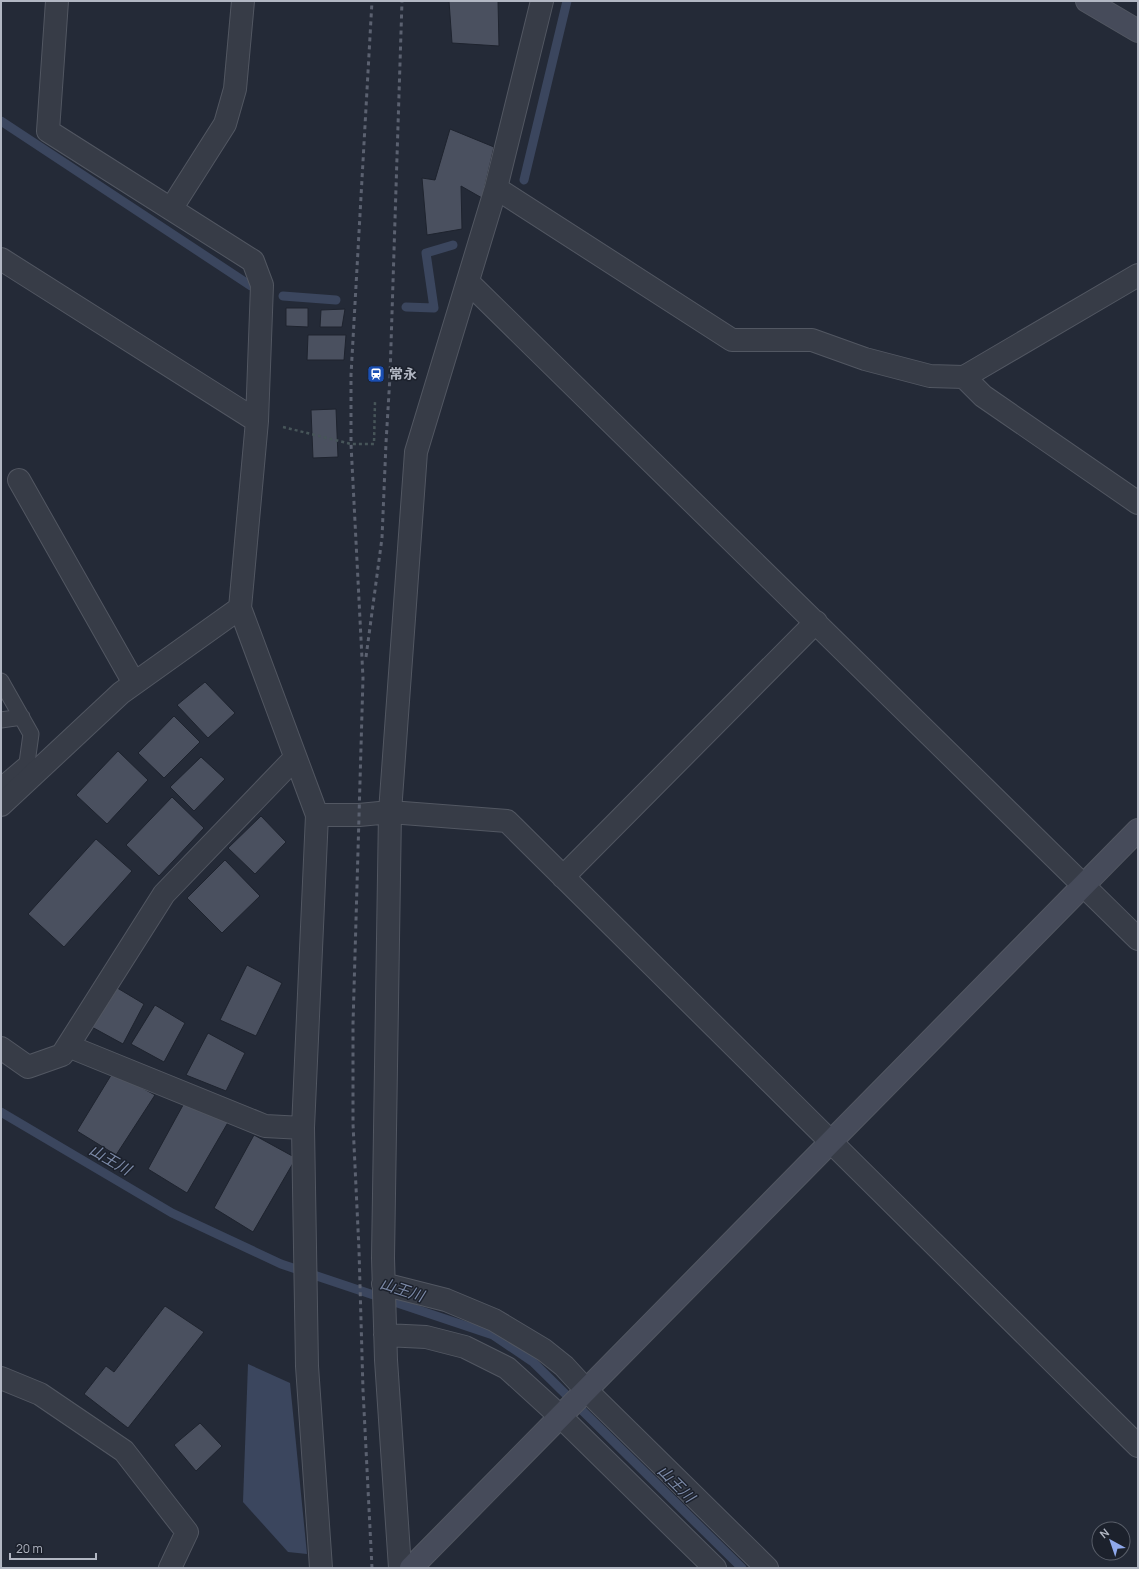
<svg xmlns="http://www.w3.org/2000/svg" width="1139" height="1569" font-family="Manrope,'Noto Sans JP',sans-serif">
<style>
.water{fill:#3b465e}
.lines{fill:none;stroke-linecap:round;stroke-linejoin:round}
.stream{stroke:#3b465e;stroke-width:9}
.building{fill:#4a505f;stroke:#1e232e}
.lane-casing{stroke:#525762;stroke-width:17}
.street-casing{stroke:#525762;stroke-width:24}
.secondary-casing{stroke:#525762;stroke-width:24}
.path{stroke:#475559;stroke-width:2.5;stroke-dasharray:3 3;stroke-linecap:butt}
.lane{stroke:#373c47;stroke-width:15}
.street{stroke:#373c47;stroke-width:22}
.secondary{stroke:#464b5a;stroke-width:22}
.rail{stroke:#5b6170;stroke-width:3;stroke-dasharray:4 4;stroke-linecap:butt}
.labels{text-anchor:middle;stroke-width:3;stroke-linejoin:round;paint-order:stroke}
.poi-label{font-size:14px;font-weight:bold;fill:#b2b7c3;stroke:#1c212c;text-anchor:start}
.water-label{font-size:15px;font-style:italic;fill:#7d8ba9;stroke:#1c212c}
</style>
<rect width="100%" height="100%" fill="#242a37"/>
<!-- water -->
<path class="water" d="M248,1364L290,1383L307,1554L288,1552L243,1502Z"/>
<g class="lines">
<!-- stream -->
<path class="stream" d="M1,121L251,286
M524,180L567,1
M283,296L336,300
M406,307L434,308L426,253L453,245
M1,1112L172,1213L281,1264L493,1335L533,1362L742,1568"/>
</g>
<!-- building -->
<path class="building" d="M449,1H498L499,46L452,43Z
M450,129L494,147L482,198L461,186L462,229L427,235L422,178L435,180Z
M286,308H308V327L286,326Z
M345,309L342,327H320L321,310Z
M308,335H346L344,360H307Z
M336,409L338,457L313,458L311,410Z
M205,682L235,713L208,738L177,705Z
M174,716L200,742L164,778L138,753Z
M118,751L148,780L107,824L76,795Z
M201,757L225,779L194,811L170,787Z
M172,797L204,828L159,876L126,845Z
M261,816L286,842L255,874L228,848Z
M96,839L132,871L64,947L28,914Z
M225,860L260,896L222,933L187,898Z
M247,965L282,983L256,1036L220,1020Z
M114,986L144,1004L123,1044L90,1026Z
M155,1005L185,1023L164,1062L131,1044Z
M208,1033L245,1053L226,1091L186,1075Z
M113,1072L155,1095L116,1155L77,1131Z
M188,1096L230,1119L187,1193L148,1169Z
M254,1135L296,1158L253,1232L214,1208Z
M165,1306L204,1332L128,1428L84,1394L106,1366L114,1372Z
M200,1423L222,1446L196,1471L174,1445Z"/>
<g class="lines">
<defs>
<path id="lane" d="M1,681L31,734L27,763L1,785
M1,720L22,717"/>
<path id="street" d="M57,1L48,131L253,261L262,285L257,421L240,608L317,815L303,1128L307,1366L321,1568
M496,188L732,340H812L865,359L930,376L964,377L983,396L1138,503
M171,209L225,124L235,89L243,1
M1,259L257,421
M468,282L1138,939
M964,377L1138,275
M19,480L134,683
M1,805L121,693L240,608
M317,815H359L390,812L507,821L1138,1446
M563,877L816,622
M68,1046L265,1126L303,1128
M1,1048L28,1067L62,1055L164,894L295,758
M383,1284L446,1300L494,1320L544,1350L564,1366L587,1391L767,1568
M385,1335L426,1337L465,1347L507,1368L561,1417L715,1568
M1,1378L40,1394L124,1451L187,1532L170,1568
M400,1568L386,1360L383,1258L390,812L416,452L496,188L542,1"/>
<path id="secondary" d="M1087,1L1138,31
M411,1568L1138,830"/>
</defs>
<!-- lane casing -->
<use href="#lane" class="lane-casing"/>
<!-- street casing -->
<use href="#street" class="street-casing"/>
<!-- secondary casing -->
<use href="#secondary" class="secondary-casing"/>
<!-- path -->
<path class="path" d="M283,427L351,444H374L375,402"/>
<!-- lane -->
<use href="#lane" class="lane"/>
<!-- street -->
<use href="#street" class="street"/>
<!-- secondary -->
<use href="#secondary" class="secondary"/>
<!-- rail -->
<path class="rail" d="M366,657L382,538L386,443L390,376L402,1
M372,1568L363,1390L359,1250L353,1124V1024L363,678L351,444V375L372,1"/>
</g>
<!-- icons -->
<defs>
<symbol id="station-square" viewBox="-11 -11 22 22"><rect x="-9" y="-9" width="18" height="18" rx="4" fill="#1a4fb4" stroke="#1c212c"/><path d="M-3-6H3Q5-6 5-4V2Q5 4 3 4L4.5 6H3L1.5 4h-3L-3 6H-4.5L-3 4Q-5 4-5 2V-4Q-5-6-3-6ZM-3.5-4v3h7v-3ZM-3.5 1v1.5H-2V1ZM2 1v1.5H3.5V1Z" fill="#fff"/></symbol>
</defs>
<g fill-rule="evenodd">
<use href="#station-square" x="366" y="364" width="20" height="20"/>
</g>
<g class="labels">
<!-- poi labels -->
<g class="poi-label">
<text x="389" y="379">常永</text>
</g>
<!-- water labels -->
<g class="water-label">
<text transform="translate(110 1160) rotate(30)" y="5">山王川</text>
<text transform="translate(402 1290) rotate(18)" y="5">山王川</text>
<text transform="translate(676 1484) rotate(45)" y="5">山王川</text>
</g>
</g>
<!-- border -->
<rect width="1139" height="1569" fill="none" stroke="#b2b7c3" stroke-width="4"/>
<!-- north arrow -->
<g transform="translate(1111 1541) rotate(320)"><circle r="19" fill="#1c212c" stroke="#585d68"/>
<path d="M0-3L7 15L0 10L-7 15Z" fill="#8fa8eb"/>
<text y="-6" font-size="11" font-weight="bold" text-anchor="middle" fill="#b2b7c3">N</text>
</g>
<!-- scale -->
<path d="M10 1553v6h86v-6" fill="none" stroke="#b2b7c3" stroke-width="2"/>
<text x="16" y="1553" font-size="12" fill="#b2b7c3" stroke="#1c212c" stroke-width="3" paint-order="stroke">20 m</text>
</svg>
